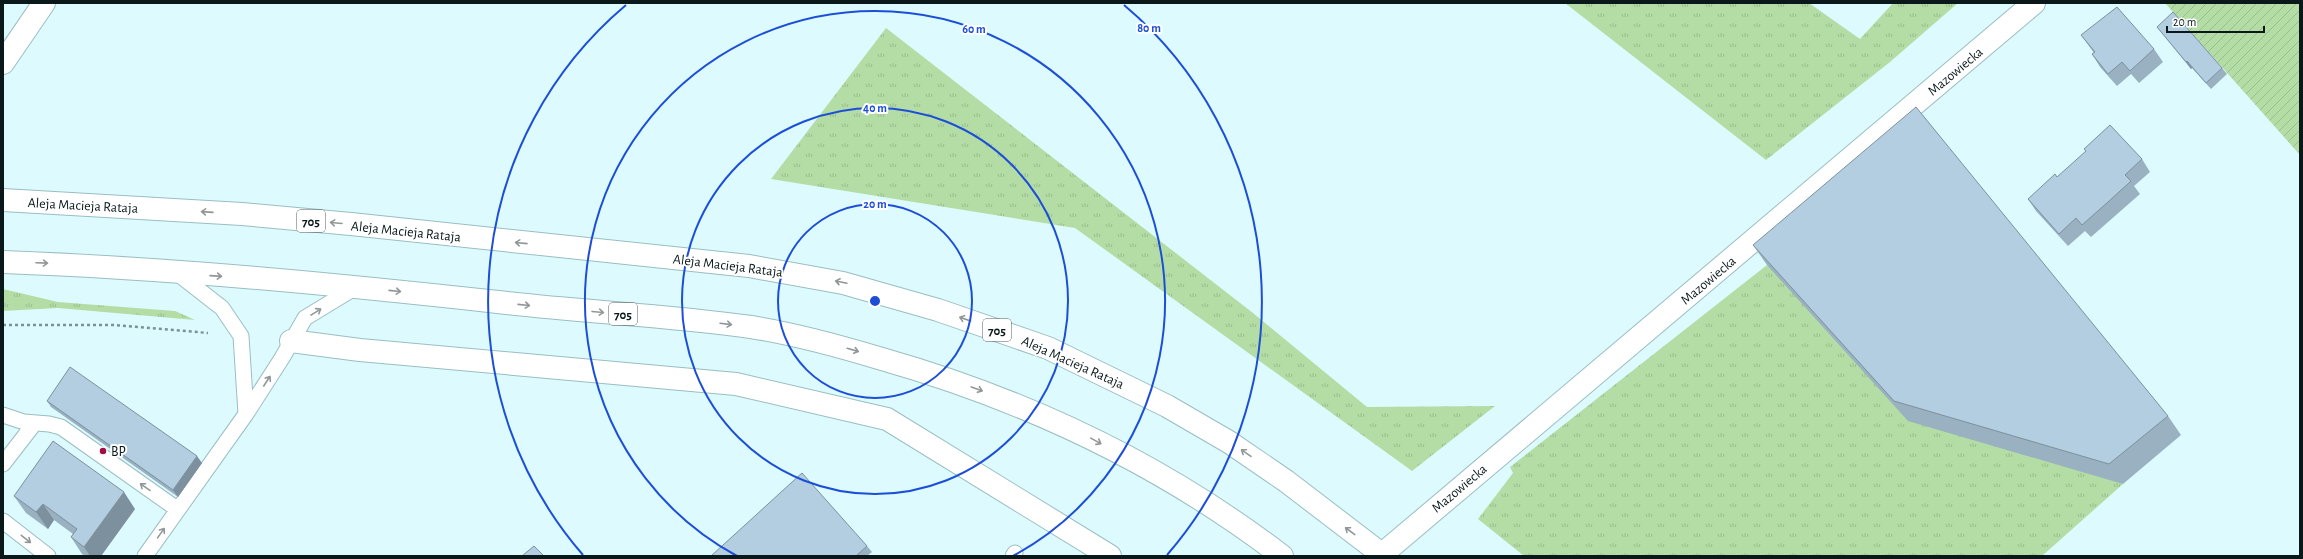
<svg xmlns="http://www.w3.org/2000/svg" width="2303" height="559" font-family="'Alegreya Sans',sans-serif">
<style>
.grass{fill:url(#grass-tufts)}
.garden{fill:url(#garden-furrows)}
.lines{fill:none;stroke-linecap:round;stroke-linejoin:round}
.lane-casing{stroke:#99bec1;stroke-width:17}
.street-casing{stroke:#99bec1;stroke-width:24}
.primary-casing{stroke:#99bec1;stroke-width:24}
.path{stroke:#7b9294;stroke-width:2.5;stroke-dasharray:3 3;stroke-linecap:butt}
.lane{stroke:#fff;stroke-width:15}
.street{stroke:#fff;stroke-width:22}
.primary{stroke:#fff;stroke-width:22}
.wall{fill:#99b1c1}
.shaded-wall{fill:#7d909d}
.building{fill:#b2cee0;stroke:#7d909d}
.oneway{stroke:#919798}
.ring{fill:none;stroke:#1d4ed8;stroke-width:2}
.poi-dot{fill:#a40b45;stroke:#fff;stroke-width:1.5}
.labels{text-anchor:middle;stroke-width:4;stroke-linejoin:round;paint-order:stroke}
.shield{fill:#fff;stroke:#545d5e;stroke-width:1}
.shield-label{font-size:13px;font-weight:bold;fill:#0a1819}
.street-label{font-size:14px;fill:#0a1819;stroke:#fff}
.poi-label{font-size:14px;fill:#0a1819;stroke:#fff;text-anchor:start}
.centre{fill:#1d4ed8;stroke:#fff;stroke-width:2}
.ring-label{font-size:12px;text-anchor:middle;font-weight:bold;fill:#1d4ed8;stroke:#fff;stroke-width:4;stroke-linejoin:round;paint-order:stroke}
</style>
<defs>
<pattern id="grass-tufts" width="24" height="20" patternUnits="userSpaceOnUse"><rect width="24" height="20" fill="#b4dda5"/><path d="M3 7l-1-3M5 7V3M7 7l1-3M15 17l-1-3M17 17v-4M19 17l1-3" fill="none" stroke="#99bd8d"/></pattern>
<pattern id="garden-furrows" width="10" height="10" patternUnits="userSpaceOnUse"><rect width="10" height="10" fill="#b4dda5"/><path d="M-1 1l2-2M0 10L10 0M9 11l2-2" fill="none" stroke="#99bd8d"/></pattern>
</defs>
<rect width="100%" height="100%" fill="#ddfbfe"/>
<!-- grass -->
<path class="grass" d="M1565,3H1809L1860,39L1893,3H1958L1890,62L1766,160Z
M886,28L1253,313L1367,407L1495,406L1412,471L1075,228L771,179Z
M1767,265L2123,484L2042,556H1524L1478,519L1513,473L1510,467Z
M3,289L58,302L175,311L195,320L58,308L3,311Z"/>
<!-- garden -->
<path class="garden" d="M2165,3H2300V155Z"/>
<g class="lines">
<defs>
<path id="lane" d="M177,273L222,308L241,336L246,414
M3,415L24,422L49,424L61,427L177,509
M3,464L34,424
M3,521L48,556
M145,556L246,414L282,358L305,318L356,287
M1013,556L1015,553"/>
<path id="street" d="M3,63L44,3
M291,341L360,350L736,384L887,419L1110,556
M1380,556L2034,3"/>
<path id="primary" d="M3,200L242,214L351,224L749,266L843,283L938,310L1048,348L1167,406L1229,442L1286,481L1384,556
M3,262C168,268 333,284 498,302C582,312 667,315 751,327C796,334 839,346 882,359C1026,400 1163,465 1282,556"/>
</defs>
<!-- lane casing -->
<use href="#lane" class="lane-casing"/>
<!-- street casing -->
<use href="#street" class="street-casing"/>
<!-- primary casing -->
<use href="#primary" class="primary-casing"/>
<!-- path -->
<path class="path" d="M3,325H115L208,333"/>
<!-- lane -->
<use href="#lane" class="lane"/>
<!-- street -->
<use href="#street" class="street"/>
<!-- primary -->
<use href="#primary" class="primary"/>
</g>
<!-- wall -->
<path class="wall" d="M2157,27L2222,68L2227,74L2211,89L2192,68L2191,69Z
M2081,35L2154,49L2163,62L2139,83L2131,74L2117,86L2100,67L2092,54L2094,53Z
M2142,159L2150,172L2134,186L2140,194L2091,237L2085,231L2068,246L2036,211L2028,199L2057,177Z
M1753,245L2168,416L2181,435L2123,484L1908,421L1767,265Z
M47,401L202,463L178,497L51,407Z
M14,496L135,509L101,556H85L82,554L71,537L73,534L54,520L48,529L26,513Z
M867,546L872,552L867,556H711Z"/>
<!-- shaded-wall -->
<path class="shaded-wall" d="M2187,61L2192,68L2191,69L2186,62Z
M197,456L202,463L178,497L173,490Z
M124,492L135,509L101,556H90L84,547Z
M43,504L54,520L48,529L36,512Z"/>
<!-- building -->
<path class="building" d="M2117,7L2154,49L2130,71L2122,62L2108,74L2092,54L2095,52L2081,35Z
M2173,12L2222,68L2206,83L2187,61L2186,62L2157,27Z
M1916,107L2168,416L2109,464L1894,401L1753,245Z
M2110,125L2142,159L2125,175L2131,181L2108,202L2082,225L2076,218L2059,234L2028,199L2055,174L2057,177L2086,151L2084,149Z
M70,367L197,456L173,490L47,401Z
M53,441L124,492L84,547L71,537L77,529L43,504L36,512L14,496Z
M802,473L867,546L856,556H711Z
M534,546L544,556H522Z"/>
<!-- one-way arrows -->
<defs><path id="oneway-shaft" d="M-6 0H5M1.5-3L5.5 0L1.5 3" fill="none" stroke-width="1.6" stroke-linecap="round" stroke-linejoin="round"/></defs>
<g class="oneway">
<use href="#oneway-shaft" transform="translate(207 212) rotate(-176)"/>
<use href="#oneway-shaft" transform="translate(336 223) rotate(-175)"/>
<use href="#oneway-shaft" transform="translate(521 243) rotate(-174)"/>
<use href="#oneway-shaft" transform="translate(42 263) rotate(2)"/>
<use href="#oneway-shaft" transform="translate(216 276) rotate(4)"/>
<use href="#oneway-shaft" transform="translate(841 282) rotate(-168)"/>
<use href="#oneway-shaft" transform="translate(395 291) rotate(6)"/>
<use href="#oneway-shaft" transform="translate(524 305) rotate(6)"/>
<use href="#oneway-shaft" transform="translate(316 312) rotate(-32)"/>
<use href="#oneway-shaft" transform="translate(598 312) rotate(5)"/>
<use href="#oneway-shaft" transform="translate(965 319) rotate(-161)"/>
<use href="#oneway-shaft" transform="translate(726 324) rotate(7)"/>
<use href="#oneway-shaft" transform="translate(853 350) rotate(16)"/>
<use href="#oneway-shaft" transform="translate(267 381) rotate(-57)"/>
<use href="#oneway-shaft" transform="translate(977 389) rotate(20)"/>
<use href="#oneway-shaft" transform="translate(1096 441) rotate(29)"/>
<use href="#oneway-shaft" transform="translate(1246 453) rotate(-145)"/>
<use href="#oneway-shaft" transform="translate(145 487) rotate(-145)"/>
<use href="#oneway-shaft" transform="translate(1350 531) rotate(-143)"/>
<use href="#oneway-shaft" transform="translate(161 533) rotate(-55)"/>
<use href="#oneway-shaft" transform="translate(26 539) rotate(38)"/>
</g>
<!-- distance rings -->
<g class="ring">
<circle cx="875" cy="301" r="97"/>
<circle cx="875" cy="301" r="193"/>
<path d="M737 556A290 290 0 1 1 1013 556"/>
<path d="M583 555A387 387 0 0 1 626 5M1124 5A387 387 0 0 1 1167 555"/>
</g>
<!-- markers -->
<circle class="poi-dot" cx="103" cy="451" r="4"/>
<g class="labels">
<!-- shield labels -->
<g class="shield">
<rect x="297" y="210" width="28" height="22" rx="3"/>
<rect x="609" y="303" width="28" height="22" rx="3"/>
<rect x="983" y="319" width="28" height="22" rx="3"/>
</g>
<g class="shield-label">
<text x="311" y="226">705</text>
<text x="623" y="319">705</text>
<text x="997" y="335">705</text>
</g>
<!-- street labels -->
<g class="street-label">
<text transform="translate(1955 71) rotate(-40)" y="5">Mazowiecka</text>
<text transform="translate(83 205) rotate(3)" y="5">Aleja Macieja Rataja</text>
<text transform="translate(406 231) rotate(6)" y="5">Aleja Macieja Rataja</text>
<text transform="translate(728 265) rotate(7)" y="5">Aleja Macieja Rataja</text>
<text transform="translate(1708 280) rotate(-40)" y="5">Mazowiecka</text>
<text transform="translate(1073 362) rotate(24)" y="5">Aleja Macieja Rataja</text>
<text transform="translate(1459 488) rotate(-40)" y="5">Mazowiecka</text>
</g>
<!-- poi labels -->
<g class="poi-label">
<text x="111" y="456">BP</text>
</g>
</g>
<circle cx="875" cy="301" r="6" class="centre"/>
<g class="ring-label">
<text x="1149" y="32">80 m</text>
<text x="974" y="33">60 m</text>
<text x="875" y="112">40 m</text>
<text x="875" y="208">20 m</text>
</g>
<!-- border -->
<rect width="2303" height="559" fill="none" stroke="#0a1819" stroke-width="8"/>
<!-- scale -->
<path d="M2167 26v6h97v-6" fill="none" stroke="#0a1819" stroke-width="2"/>
<text x="2173" y="26" font-size="12" fill="#0a1819" stroke="#ffffff" stroke-width="3" paint-order="stroke">20 m</text>
</svg>
